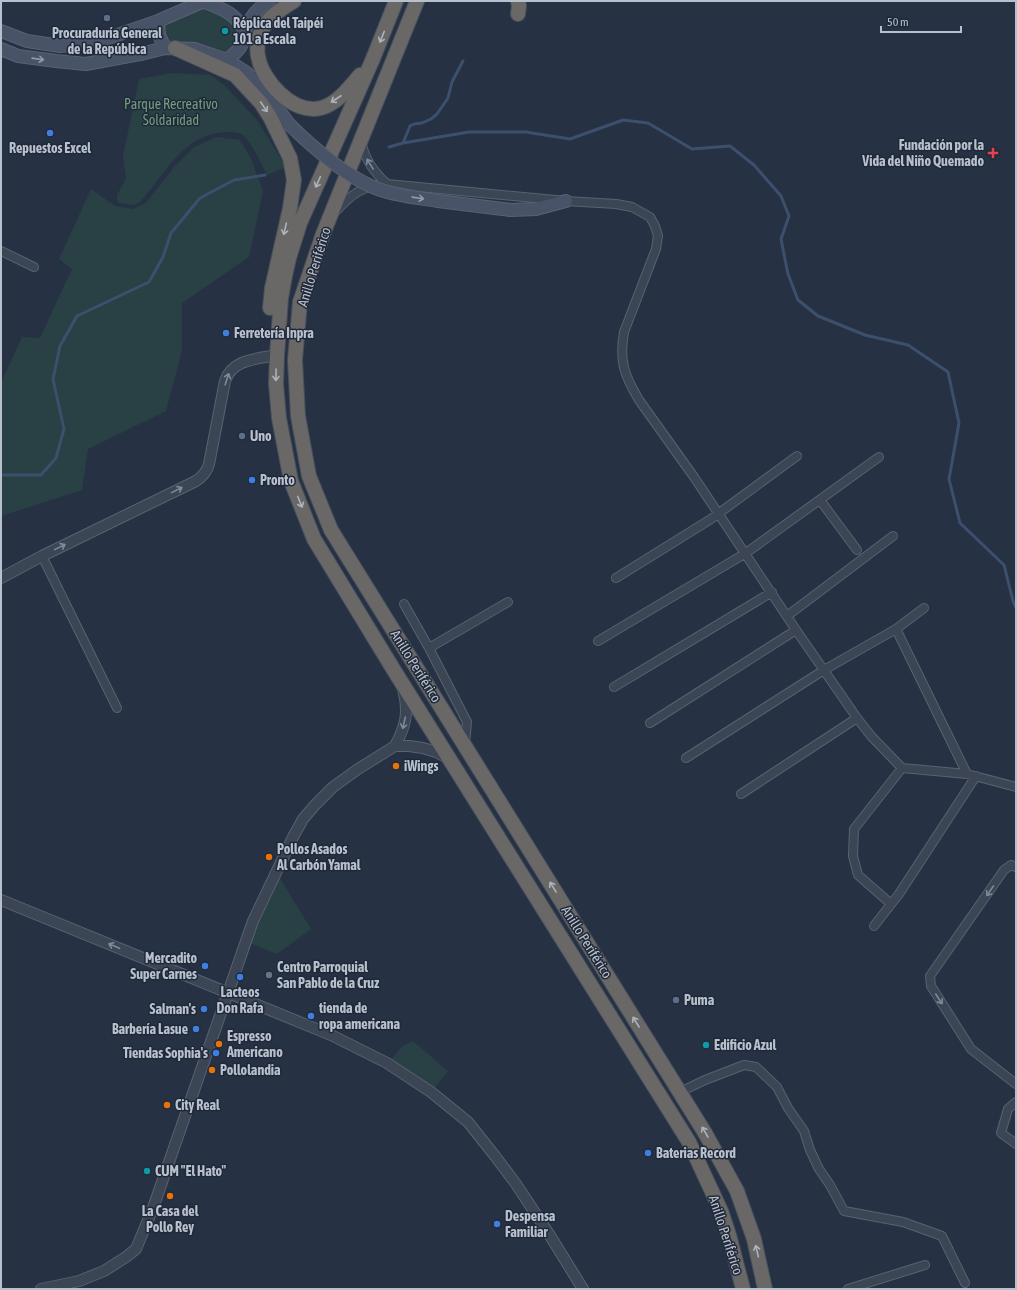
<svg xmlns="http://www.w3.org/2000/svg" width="1017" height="1290" font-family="'Asap Condensed',sans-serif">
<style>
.green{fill:#294145}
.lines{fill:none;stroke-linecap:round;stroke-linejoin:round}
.stream{stroke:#3c4f6d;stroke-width:3}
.minor-casing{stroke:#596271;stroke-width:10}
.tertiary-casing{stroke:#596271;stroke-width:12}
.secondary-casing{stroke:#596271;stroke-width:14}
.trunk-casing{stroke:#464f5e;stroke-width:16}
.minor{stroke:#3b4554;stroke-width:8}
.tertiary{stroke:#3b4554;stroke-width:10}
.secondary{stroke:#495367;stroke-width:12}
.trunk{stroke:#6a6866;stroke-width:14}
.secondary-bridge-casing{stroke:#596271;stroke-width:14;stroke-linecap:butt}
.secondary-bridge{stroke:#495367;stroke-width:12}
.oneway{stroke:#acb3be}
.oneway2{stroke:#919aa9}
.oneway3{stroke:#808997}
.service-dot{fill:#5c6f8a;stroke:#202939;stroke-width:1.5}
.culture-dot{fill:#0f9aa8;stroke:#202939;stroke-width:1.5}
.shop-dot{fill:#3f7fe0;stroke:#202939;stroke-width:1.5}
.health-dot{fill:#e0444e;stroke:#202939;stroke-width:1.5}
.food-dot{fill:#e8710a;stroke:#202939;stroke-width:1.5}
.worship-dot{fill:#6b7280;stroke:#202939;stroke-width:1.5}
.labels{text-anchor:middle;stroke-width:3;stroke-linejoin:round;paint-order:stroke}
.poi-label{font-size:14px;font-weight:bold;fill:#b8c0cd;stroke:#202939;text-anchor:start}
.park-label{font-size:14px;fill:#6f9f7b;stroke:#202939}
.street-label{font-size:14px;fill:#b8c0cd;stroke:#202939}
</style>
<rect width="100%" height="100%" fill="#263244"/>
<!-- green -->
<path class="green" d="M205,6L230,16L240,27L236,46L224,56L169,45L162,24Z
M171,73L211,75L224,85L257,120L286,167L267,175C263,167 250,140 243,135C238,132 232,132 226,132C182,134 166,174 140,202L135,205L119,203L117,199V195L126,179L123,156L139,79Z
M217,137L240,140L251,159L263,191L249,257L182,303V351L166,411L88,449L82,490L1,516V383L22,337L40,338L72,269L59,259L91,189L115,206L133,209L146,203L174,167L194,147Z
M278,875L311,929L277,954L247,942Z
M413,1041L448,1071L431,1092L388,1063L403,1046Z"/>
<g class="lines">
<!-- stream -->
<path class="stream" d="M403,143L410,126L414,124L422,123L431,119L437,114L448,98L452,82L463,61
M389,147L403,143L469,132H526L570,139L623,120L648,123L692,149L730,146L754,165L781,196L789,216L781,239L788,274L798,300L818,316L865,335L908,345L948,372L959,423L949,479L960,523L1004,565L1013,601L1016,608
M1,475H41L56,458L64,429L53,379L60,346L77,316L149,282L163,257L171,233L200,198L234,180L265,175"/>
<defs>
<path id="minor" d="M361,141C365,160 374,172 387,184
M336,211C353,193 362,186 387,184L566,201L616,204L632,207L650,217L655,226L658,236L656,249L624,332C619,361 624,375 639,400L694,477L796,630L857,718L871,736L902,768L967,774L1016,787
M1,251L34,267
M820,500L857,550
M42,556L117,708
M616,578L711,519L797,456
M404,604L429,648L467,722L465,744
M787,616L893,536
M896,629L967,774
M598,641L746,553L879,457
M429,648L508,602
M614,687L772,592
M650,723L796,630
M686,758L824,670L896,629L924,608
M741,794L857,718
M1016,867L1011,865L1004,870L930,976L931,986L971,1049L1016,1084
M891,904L858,875L853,856L854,829L902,768
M874,926L899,894L976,776
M680,1092L705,1080L744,1065L756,1067L777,1087L788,1108L804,1131L810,1150L819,1169L830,1185L844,1211L903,1222L942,1236L965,1283
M1016,1102L1008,1109L1001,1133L1016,1144
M848,1289L925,1265"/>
<path id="tertiary" d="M1,578L42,556L196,481C202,477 207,472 209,464L225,381C232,359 257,359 277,355
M395,746C406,725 409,713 403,689
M1,900L331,1035L387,1063L431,1092L468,1122L495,1156L516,1184L549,1234L583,1289
M41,1289L79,1281L104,1271L126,1257L136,1249L153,1208L253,921L293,837L303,819L315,805L333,787L358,769L395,746H409L423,748L436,752L448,758"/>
<path id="secondary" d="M203,1C223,10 233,11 245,31
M158,21L159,35L165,48
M1,31L27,41L60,46L94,43L158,21L204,1
M1,49L18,56L56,61L86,64L145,53L165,48L195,49L227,60L247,73L265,91L289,124
M227,60C233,55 239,51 242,44C244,40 243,35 245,31C249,19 258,8 269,1
M511,210L536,209L566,201"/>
<path id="trunk" d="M294,1C283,8 271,15 264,26C259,34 256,47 258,56C262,81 293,115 321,108C337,104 350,87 360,75
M396,1L372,61L300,223L289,258L285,276L281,298L277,355L276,384L279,418L291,481L314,539L395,672L689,1142L721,1211L729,1235L743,1289
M417,1L323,234L300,302L295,360L298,416L309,476L331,530L705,1133L737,1191L754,1239L765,1289
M518,1L519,6L518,14
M175,48L235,75L261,103L270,117L290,158L294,180L290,208L272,288L270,308"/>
</defs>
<!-- minor casing -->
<use href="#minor" class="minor-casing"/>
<!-- tertiary casing -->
<use href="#tertiary" class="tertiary-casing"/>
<!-- secondary casing -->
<use href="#secondary" class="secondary-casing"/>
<!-- trunk casing -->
<use href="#trunk" class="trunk-casing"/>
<!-- minor -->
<use href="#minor" class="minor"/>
<!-- tertiary -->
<use href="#tertiary" class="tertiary"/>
<!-- secondary -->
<use href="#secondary" class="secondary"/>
<!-- trunk -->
<use href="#trunk" class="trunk"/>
<defs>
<path id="secondary-bridge" d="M289,124C312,147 350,180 381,190C399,196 419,198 438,201C463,204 487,207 511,210"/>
</defs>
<!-- secondary-bridge casing -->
<use href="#secondary-bridge" class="secondary-bridge-casing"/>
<!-- secondary-bridge -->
<use href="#secondary-bridge" class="secondary-bridge"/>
</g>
<!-- one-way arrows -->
<defs><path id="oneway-shaft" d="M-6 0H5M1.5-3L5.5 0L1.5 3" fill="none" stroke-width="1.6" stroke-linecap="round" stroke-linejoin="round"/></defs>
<g class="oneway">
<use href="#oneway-shaft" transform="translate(382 37) rotate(112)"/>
<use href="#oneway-shaft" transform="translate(336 99) rotate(147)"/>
<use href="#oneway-shaft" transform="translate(264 107) rotate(56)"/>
<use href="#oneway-shaft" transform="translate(318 182) rotate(114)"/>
<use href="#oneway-shaft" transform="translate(285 229) rotate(103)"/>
<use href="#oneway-shaft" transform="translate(276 375) rotate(91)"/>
<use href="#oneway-shaft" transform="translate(300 502) rotate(68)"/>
<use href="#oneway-shaft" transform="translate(553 887) rotate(-122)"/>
<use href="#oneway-shaft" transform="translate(636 1022) rotate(-122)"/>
<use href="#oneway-shaft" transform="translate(705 1132) rotate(-120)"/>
<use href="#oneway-shaft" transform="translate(757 1251) rotate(-103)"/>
</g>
<g class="oneway2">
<use href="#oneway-shaft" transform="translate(38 59) rotate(8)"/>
<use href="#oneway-shaft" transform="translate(418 198) rotate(8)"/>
</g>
<g class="oneway3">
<use href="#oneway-shaft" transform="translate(370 164) rotate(-122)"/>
<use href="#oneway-shaft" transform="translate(227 379) rotate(-72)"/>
<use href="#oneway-shaft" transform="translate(177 490) rotate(-26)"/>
<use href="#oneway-shaft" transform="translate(60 547) rotate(-26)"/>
<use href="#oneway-shaft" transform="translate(404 723) rotate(103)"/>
<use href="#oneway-shaft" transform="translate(990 891) rotate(124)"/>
<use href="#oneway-shaft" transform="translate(114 946) rotate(-157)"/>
<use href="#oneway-shaft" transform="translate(939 999) rotate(57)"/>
</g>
<!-- markers -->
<g class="service-dot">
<circle cx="107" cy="18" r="4"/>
<circle cx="242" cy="436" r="4"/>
<circle cx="676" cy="1000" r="4"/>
</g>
<g class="culture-dot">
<circle cx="225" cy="31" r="4"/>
<circle cx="706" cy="1045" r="4"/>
<circle cx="147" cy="1171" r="4"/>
</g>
<g class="shop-dot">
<circle cx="50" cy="133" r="4"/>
<circle cx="226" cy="333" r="4"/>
<circle cx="252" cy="480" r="4"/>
<circle cx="205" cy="966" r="4"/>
<circle cx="240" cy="977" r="4"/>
<circle cx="204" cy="1009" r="4"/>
<circle cx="311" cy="1016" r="4"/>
<circle cx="196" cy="1029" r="4"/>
<circle cx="216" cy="1053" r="4"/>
<circle cx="648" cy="1153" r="4"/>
<circle cx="497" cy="1224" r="4"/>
</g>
<path class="health-dot" d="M991 147h4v4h4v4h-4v4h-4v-4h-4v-4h4z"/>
<g class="food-dot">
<circle cx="396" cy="766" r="4"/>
<circle cx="269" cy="857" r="4"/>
<circle cx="219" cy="1044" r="4"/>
<circle cx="212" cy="1070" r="4"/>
<circle cx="167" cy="1105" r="4"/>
<circle cx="170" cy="1196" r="4"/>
</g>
<circle class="worship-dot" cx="269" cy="975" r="4"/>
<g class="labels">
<!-- poi labels -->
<g class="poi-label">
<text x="233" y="28">Réplica del Taipéi<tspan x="233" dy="16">101 a Escala</tspan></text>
<text x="107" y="38" text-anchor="middle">Procuraduría General<tspan x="107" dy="16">de la República</tspan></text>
<text x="984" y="150" text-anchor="end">Fundación por la<tspan x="984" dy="16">Vida del Niño Quemado</tspan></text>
<text x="50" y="153" text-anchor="middle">Repuestos Excel</text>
<text x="234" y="338">Ferretería Inpra</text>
<text x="250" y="441">Uno</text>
<text x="260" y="485">Pronto</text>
<text x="404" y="771">iWings</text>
<text x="277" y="854">Pollos Asados<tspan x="277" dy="16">Al Carbón Yamal</tspan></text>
<text x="197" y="963" text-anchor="end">Mercadito<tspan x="197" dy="16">Super Carnes</tspan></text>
<text x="277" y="972">Centro Parroquial<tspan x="277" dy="16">San Pablo de la Cruz</tspan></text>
<text x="240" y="997" text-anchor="middle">Lacteos<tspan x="240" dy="16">Don Rafa</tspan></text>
<text x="684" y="1005">Puma</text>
<text x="319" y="1013">tienda de<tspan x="319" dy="16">ropa americana</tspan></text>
<text x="196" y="1014" text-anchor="end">Salman's</text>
<text x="188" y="1034" text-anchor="end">Barbería Lasue</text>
<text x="227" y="1041">Espresso<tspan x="227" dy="16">Americano</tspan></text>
<text x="714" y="1050">Edificio Azul</text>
<text x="208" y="1058" text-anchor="end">Tiendas Sophia's</text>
<text x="220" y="1075">Pollolandia</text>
<text x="175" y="1110">City Real</text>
<text x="656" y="1158">Baterias Record</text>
<text x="155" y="1176">CUM "El Hato"</text>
<text x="170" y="1216" text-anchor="middle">La Casa del<tspan x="170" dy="16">Pollo Rey</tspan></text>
<text x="505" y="1221">Despensa<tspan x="505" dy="16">Familiar</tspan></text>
</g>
<!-- park labels -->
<g class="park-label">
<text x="171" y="109">Parque Recreativo<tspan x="171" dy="16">Soldaridad</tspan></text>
</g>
<!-- street labels -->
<g class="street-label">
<text transform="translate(314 267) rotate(-73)" y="5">Anillo Periférico</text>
<text transform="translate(416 666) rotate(58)" y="5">Anillo Periférico</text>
<text transform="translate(587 942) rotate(58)" y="5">Anillo Periférico</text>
<text transform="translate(726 1235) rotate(72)" y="5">Anillo Periférico</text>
</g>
</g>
<!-- border -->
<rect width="1017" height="1290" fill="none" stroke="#b8c0cd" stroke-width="4"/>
<!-- scale -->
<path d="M881 26v6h80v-6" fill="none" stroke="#b8c0cd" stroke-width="2"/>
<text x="887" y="26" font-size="12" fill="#b8c0cd" stroke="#202939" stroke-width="3" paint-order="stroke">50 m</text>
</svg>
